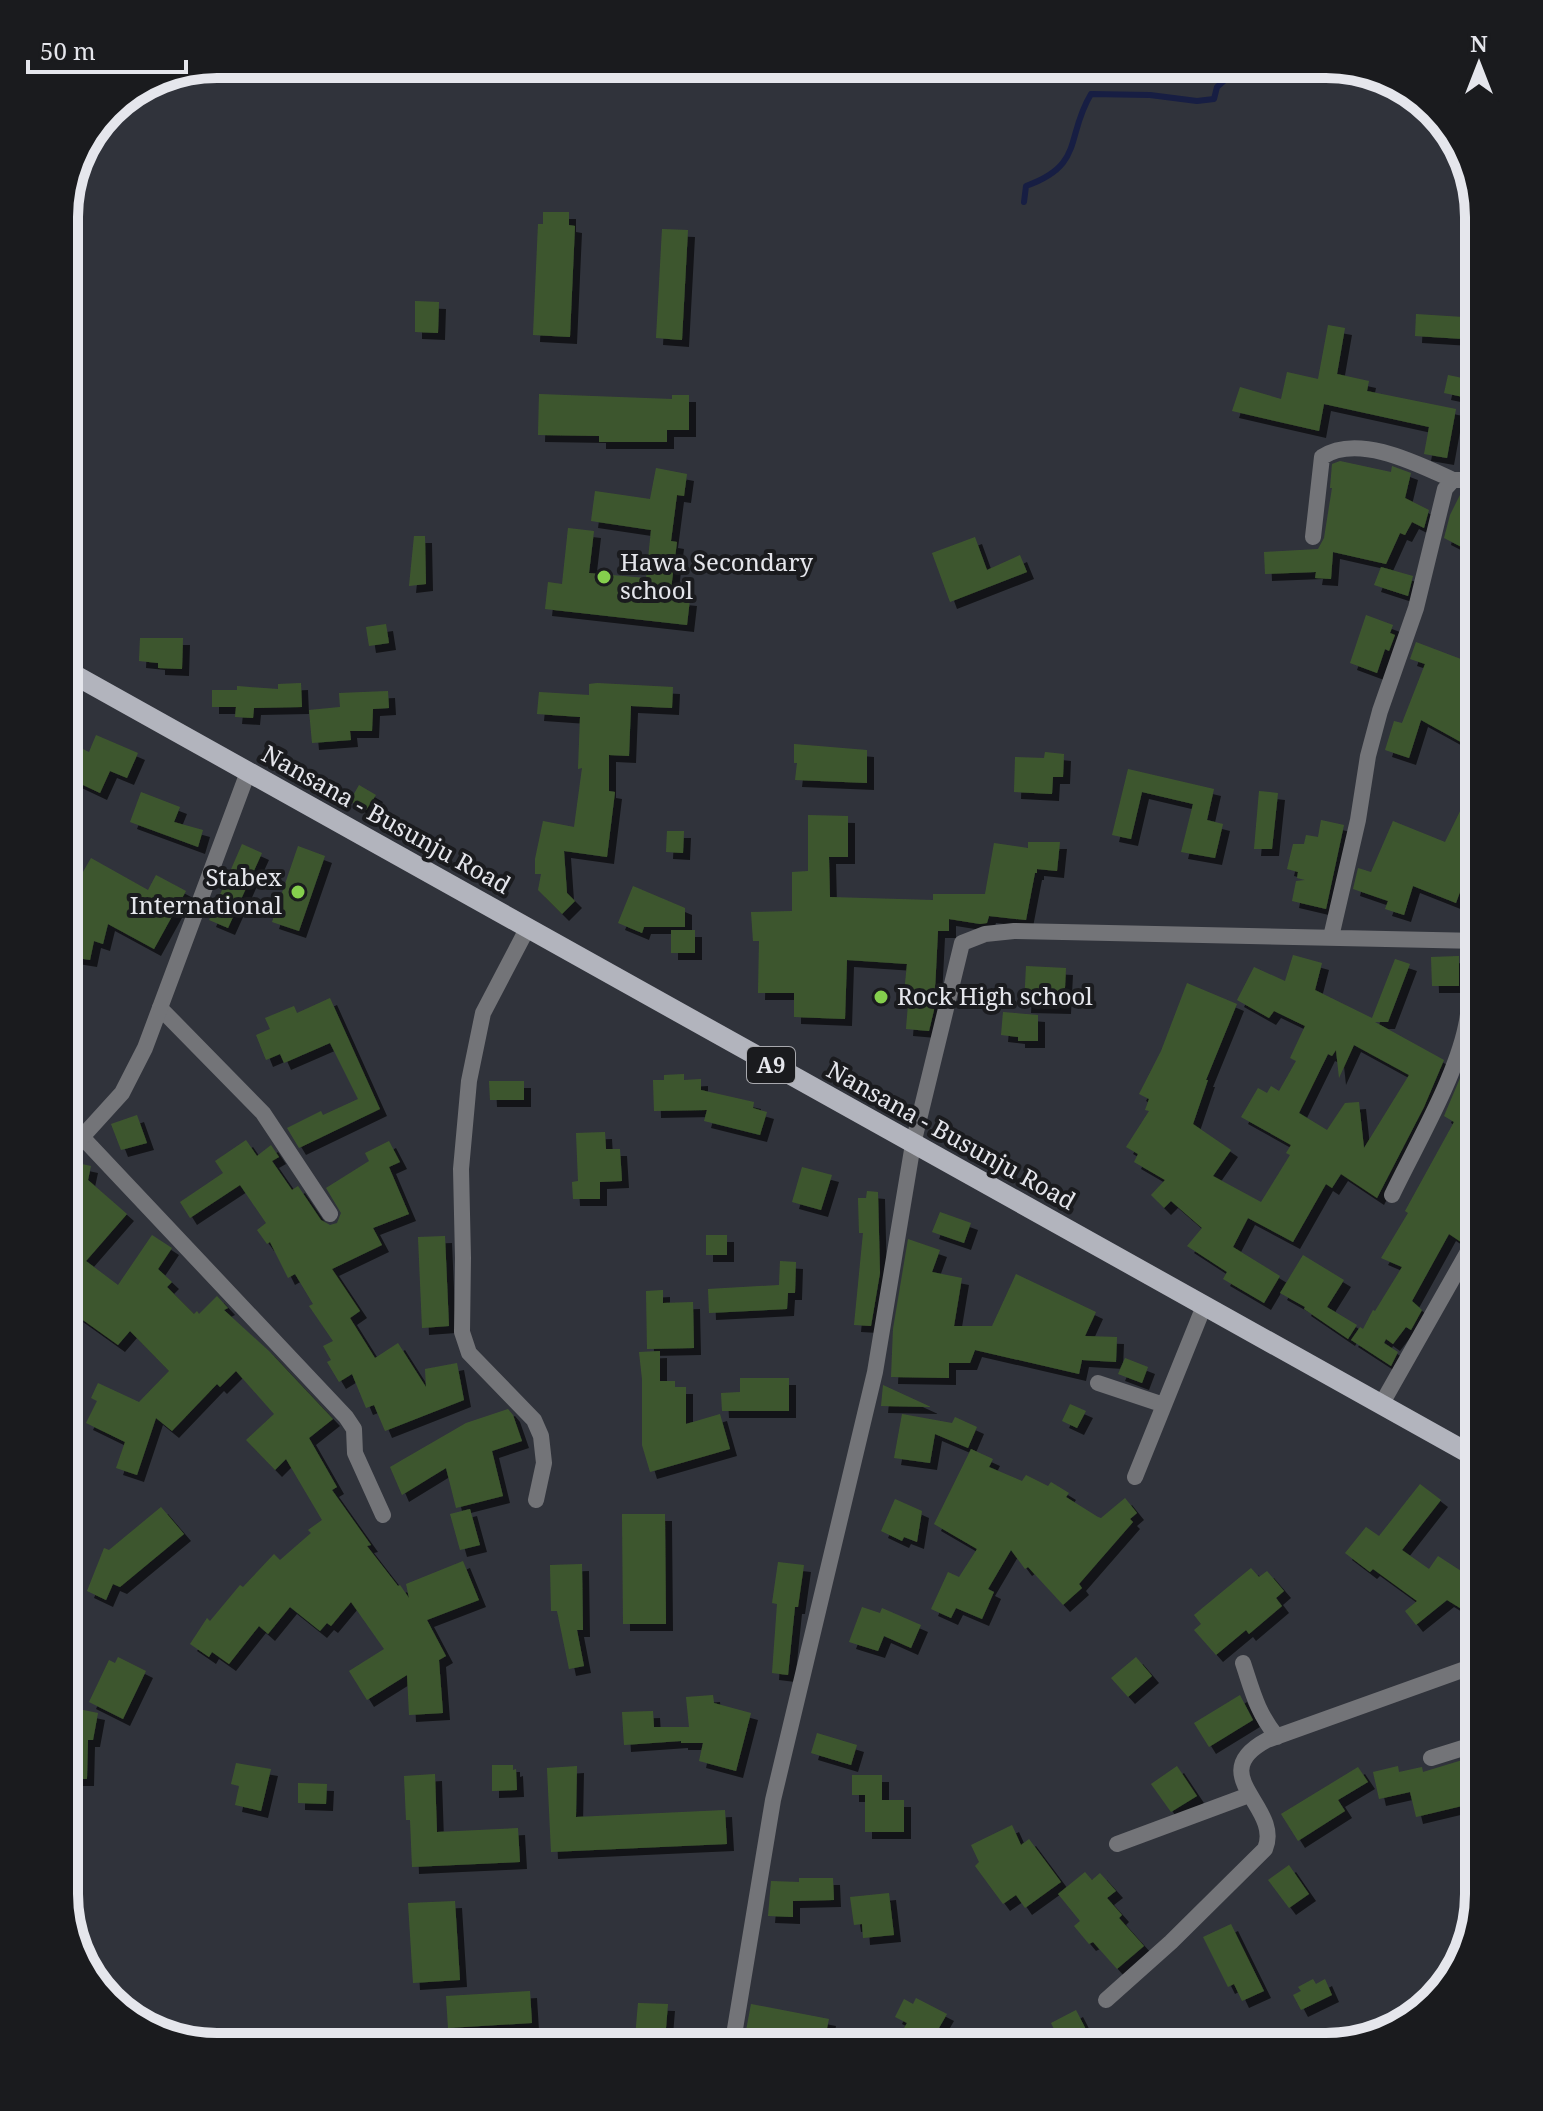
<svg xmlns="http://www.w3.org/2000/svg" width="1543" height="2111" font-family="'Noto Serif',serif">
<style>
.lines{fill:none;stroke-linecap:round;stroke-linejoin:round}
.stream{stroke:#171e43;stroke-width:6}
.building{fill:#3e572e;fill-rule:evenodd;filter:url(#shadow)}
.minor{stroke:#737478;stroke-width:16}
.tertiary{stroke:#737478;stroke-width:16}
.primary{stroke:#b2b4bd;stroke-width:20}
.poi-dot{fill:#85cf4d;stroke:#1a1b1e;stroke-width:3}
.labels{text-anchor:middle;stroke-width:8;stroke-linejoin:round;paint-order:stroke}
.shield{fill:#1a1b1e;stroke:#a8a9ae;stroke-width:2}
.shield-label{font-size:22px;font-weight:bold;fill:#e5e6ec}
.poi-label{font-size:24px;fill:#e5e6ec;stroke:#1a1b1e;text-anchor:start}
.street-label{font-size:24px;fill:#e5e6ec;stroke:#1a1b1e}
.rim{fill:none;stroke:#e5e6ec;stroke-width:10}
</style>
<defs>
<filter id="shadow"><feDropShadow dx="7" dy="7" stdDeviation="0" flood-color="#0009"/></filter>
</defs>
<rect width="100%" height="100%" fill="#30333b"/>
<g class="lines">
<!-- stream -->
<path class="stream" d="M1254,64L1256,67L1263,64
M1024,202L1026,186C1085,165 1065,137 1091,94L1150,95L1197,101L1214,99L1217,87L1243,64"/>
</g>
<!-- building -->
<path class="building" d="M543,212H569V225L575,226L570,337L533,335L538,224H543Z
M662,229L688,230L682,340L656,338Z
M415,301L439,302L438,333L415,332Z
M1416,314L1479,318V340L1415,336Z
M1328,325L1345,328L1337,374L1369,381L1367,391L1456,409L1447,458L1424,454L1429,427L1324,404L1319,431L1232,411L1240,387L1281,399L1287,372L1318,379Z
M1448,375L1472,380L1468,398L1444,393Z
M539,394L672,399V395H689V430H667V442H599V436L538,435Z
M1340,461L1391,472L1392,466L1411,473L1405,498L1429,510L1424,528L1412,522L1405,535L1400,533L1386,564L1333,552L1331,579L1315,578L1316,572L1265,574L1264,552L1318,549L1324,538L1332,488H1330L1332,464Z
M656,468L687,474L684,496L677,495L671,541L677,542L670,597L690,599L687,625L545,609L548,582L562,584L568,528L594,531L589,573L646,578L651,530L591,521L595,491L650,499Z
M1462,491L1479,496V556L1444,538L1450,515Z
M414,536H425L426,584L409,586Z
M975,537L987,570L1020,555L1027,572L950,602L932,553Z
M1381,567L1413,576L1408,596L1374,585Z
M1366,615L1393,625L1390,633L1395,635L1389,651L1385,649L1377,673L1350,663Z
M386,624L389,643L369,646L366,627Z
M1479,633V752L1421,720L1409,758L1385,750L1394,721L1402,723L1425,664L1410,659L1416,642L1466,661Z
M140,638H183L182,669L158,668V663L139,661Z
M301,683L302,707L254,708L253,718L235,717L236,707H212V690H237V686L278,689V684Z
M597,683L673,687L672,708L631,706L629,756L609,755V791L615,792L607,857L564,851L567,893L575,901L562,914L538,890L541,874H535V859L543,821L574,827L582,768L578,769L580,717L537,714L539,692L589,695V684Z
M388,691L389,708L373,709L372,731H350L351,740L312,743L309,710L340,707L339,693Z
M96,735L138,753L127,778L110,771L100,793L64,776V740L89,752Z
M794,744L867,750V783L795,780L797,763H794Z
M1045,752L1064,754L1063,777H1053L1052,794L1014,792L1015,757L1044,758Z
M1128,769L1214,789L1207,820L1223,824L1215,858L1181,852L1193,804L1142,792L1131,839L1112,835Z
M359,785L376,795L366,810L350,801Z
M1259,791L1278,793L1272,849H1254Z
M141,792L180,807L174,822L203,830L198,847L130,822Z
M1467,797L1479,803V863L1474,873L1468,870L1456,903L1413,886L1404,915L1385,909L1388,901L1353,889L1358,868L1371,872L1393,821L1445,842Z
M808,815L848,816V857H829L830,897L933,900V894H985L994,843L1028,848V842H1060L1057,871L1037,869V873H1035L1026,920L989,916L987,923L980,924L949,919V931H938L934,1010L929,1031L906,1029L908,1004L903,1003L907,964L847,960L845,1019L794,1017V993H758L759,941H753L751,912L792,911V872L808,871Z
M1321,820L1344,825L1326,909L1292,901L1296,881L1305,880L1297,878L1298,872L1287,869L1293,844H1304L1306,835L1318,837Z
M667,831H684L683,853L666,852Z
M242,844L262,853L228,928L209,920Z
M298,846L325,856L299,931L272,922Z
M91,858L148,890L156,875L186,891L154,949L108,924L103,944L94,941L90,960L65,956L69,935L64,931V905Z
M633,886L685,908V927H644L642,933L618,923Z
M671,930H695V953H671Z
M1293,955L1322,963L1315,990L1372,1018L1395,959L1410,964L1388,1022H1375L1444,1060L1424,1107L1377,1198L1341,1174L1332,1188L1326,1184L1293,1242L1248,1218L1233,1247L1280,1276L1264,1303L1223,1279L1227,1272L1187,1246L1202,1228L1171,1201L1164,1208L1151,1195L1165,1180L1134,1162L1138,1154L1126,1147L1149,1111L1145,1110L1149,1099L1139,1094L1161,1051L1187,983L1237,1004L1206,1080H1208L1193,1124L1231,1150L1213,1176L1261,1202L1290,1155L1286,1153L1291,1145L1241,1117L1258,1088L1267,1093L1271,1086L1279,1091L1296,1061L1290,1058L1305,1026L1274,1011L1269,1018L1237,1000L1254,967L1285,981ZM1354,1045L1409,1075L1364,1148L1359,1102L1345,1103L1327,1130L1299,1113L1328,1054L1332,1056L1336,1050L1339,1078Z
M1459,956V986H1432L1431,957Z
M1026,966L1066,968L1064,1007L1024,1006Z
M330,998L380,1109L299,1148L287,1128L321,1111L323,1115L358,1099L330,1043L284,1063L280,1054L266,1060L256,1035L270,1029L265,1018L294,1006L297,1013Z
M1003,1012L1038,1015V1041H1018V1037L1001,1035Z
M1469,1057L1479,1063V1221L1469,1228L1461,1242L1449,1234L1412,1301L1422,1310L1411,1330L1406,1327L1393,1344L1386,1339L1384,1343L1398,1352L1391,1366L1351,1340L1360,1327L1363,1329L1373,1310L1375,1311L1402,1267L1381,1258L1408,1213L1405,1211L1454,1122L1444,1116Z
M684,1074V1080L701,1079V1090L754,1102L753,1108L767,1112L760,1135L704,1121L707,1110L654,1111L653,1080H664V1075Z
M489,1081H524V1100H490Z
M137,1115L147,1143L121,1150L111,1124Z
M605,1132L606,1149H620L622,1181L600,1182V1199H573L572,1182L578,1181L576,1133Z
M246,1140L257,1156L271,1145L279,1157L272,1161L292,1190L298,1186L321,1220L330,1225L337,1223L341,1213L326,1188L369,1161L365,1153L389,1141L400,1162L389,1167L409,1214L373,1228L382,1245L332,1269L360,1311L350,1318L375,1358L398,1343L426,1387L425,1369L457,1363L464,1400L385,1431L374,1405L366,1408L352,1374L339,1382L327,1362L331,1360L323,1346L333,1341L309,1306L313,1304L295,1274L288,1278L270,1242L267,1244L257,1230L266,1223L240,1185L190,1218L180,1202L223,1173L215,1161Z
M77,1163L91,1166L88,1180L127,1214L86,1261L118,1285L152,1235L172,1248L158,1269L172,1282L167,1287L194,1314L197,1311L199,1314L217,1296L228,1308L224,1310L269,1351L333,1419L309,1438L337,1487L332,1490L371,1545L367,1546L398,1586L400,1585L409,1598L406,1584L463,1561L479,1600L427,1620L446,1656L439,1660L443,1713L409,1715L407,1675L367,1700L349,1671L384,1649L351,1602L331,1626L327,1623L320,1631L290,1607L268,1634L259,1626L229,1664L212,1652L209,1657L190,1644L207,1618L210,1621L240,1585L243,1587L274,1554L280,1560L311,1533L308,1530L322,1520L286,1459L275,1470L246,1440L274,1414L236,1371L220,1387L217,1384L172,1431L156,1418L137,1475L116,1468L125,1442L86,1423L97,1401L91,1398L98,1383L139,1402L169,1371L130,1331L118,1345L76,1315L82,1306L72,1299L77,1292L64,1282V1276L75,1261L80,1246L65,1236L73,1224L64,1217L73,1202L64,1200L71,1170Z
M802,1167L832,1175L821,1210L792,1202Z
M867,1191L878,1192L880,1273L871,1326L854,1325L863,1233H859L858,1198H866Z
M940,1212L971,1223L964,1243L932,1232Z
M706,1235H727V1255H706Z
M445,1236L449,1326L422,1328L418,1237Z
M908,1239L940,1250L932,1272L962,1278L954,1326H992L1016,1274L1096,1312L1085,1336L1117,1337L1116,1362L1082,1360L1079,1374L975,1350L970,1363H949V1378L891,1377L893,1329Z
M1303,1255L1344,1280L1327,1307L1357,1325L1348,1339L1304,1309L1305,1307L1280,1293Z
M780,1261L796,1262L795,1293H788L787,1309L709,1313L708,1289L779,1285Z
M663,1290V1303L693,1302L694,1348L647,1349L646,1291Z
M660,1351V1381H675V1387H686V1424L720,1414L730,1449L650,1472L642,1445V1379L639,1352Z
M1125,1358L1148,1367L1142,1383L1118,1374Z
M740,1378H789V1411H722L721,1393L740,1392Z
M883,1385L931,1407L881,1406Z
M1070,1404L1086,1411L1077,1428L1062,1421Z
M508,1409L513,1415L522,1441L492,1451L503,1496L456,1508L446,1468L402,1495L390,1467L466,1423Z
M902,1414L952,1423L955,1417L977,1427L968,1448L935,1434L930,1463L894,1458Z
M971,1449L993,1459L989,1467L1022,1481L1026,1475L1048,1486L1051,1482L1069,1493L1066,1497L1098,1517L1101,1518L1125,1498L1137,1513L1130,1519L1133,1522L1079,1584L1082,1588L1063,1605L1028,1567L1025,1569L1011,1550L988,1589L994,1592L982,1619L956,1608L951,1618L931,1609L948,1572L959,1577L977,1549L934,1524Z
M1420,1484L1441,1500L1402,1550L1429,1569L1438,1556L1478,1582L1460,1608L1447,1600L1416,1625L1405,1611L1417,1601L1373,1569L1370,1572L1345,1553L1366,1527L1379,1536Z
M895,1499L922,1511L917,1542L904,1537L902,1541L881,1531Z
M161,1507L184,1534L120,1587L113,1584L106,1600L87,1591L104,1548L109,1550Z
M470,1509L480,1545L460,1550L450,1514Z
M622,1514H665L666,1624H623Z
M778,1562L804,1565L798,1607H795L788,1675L772,1673L777,1604L772,1603Z
M582,1564L583,1630H577L584,1666L569,1669L557,1611H551L550,1565Z
M1251,1568L1259,1577L1267,1571L1284,1591L1276,1598L1282,1606L1249,1634L1246,1630L1216,1655L1194,1630L1201,1624L1194,1615Z
M862,1607L880,1613L882,1608L921,1625L911,1648L884,1636L878,1651L849,1642Z
M118,1657L146,1671L123,1719L89,1702L109,1660L115,1663Z
M1136,1657L1152,1676L1128,1697L1111,1678Z
M713,1695L714,1703L751,1713L736,1771L699,1761L703,1743H681V1741L624,1745L622,1712L653,1711L654,1727H689L686,1697Z
M1240,1695L1253,1720L1209,1747L1194,1723Z
M64,1706L98,1713L93,1740H88L87,1779H64Z
M817,1733L857,1745L851,1765L811,1753Z
M1479,1755V1847H1475L1462,1806L1416,1817L1410,1792L1379,1799L1373,1772L1398,1766L1399,1772L1422,1767L1423,1772Z
M236,1763L271,1769L261,1811L235,1805L239,1786L231,1784Z
M492,1765H513V1770L516,1769L517,1790L492,1791Z
M577,1766L576,1817L725,1810L727,1844L551,1852L547,1768Z
M1177,1766L1197,1796L1171,1812L1151,1784Z
M1358,1767L1368,1782L1338,1800L1345,1811L1298,1841L1281,1814Z
M435,1774L437,1832L518,1828L520,1862L412,1867L410,1820H406L404,1776Z
M852,1775H882V1800H904V1832H865V1795H852Z
M298,1783L327,1784L326,1804L298,1803Z
M1012,1825L1021,1845L1029,1839L1061,1882L1025,1908L1016,1895L1003,1904L975,1866L979,1862L971,1845Z
M1289,1865L1309,1894L1289,1908L1268,1880Z
M1085,1872L1092,1880L1100,1873L1116,1891L1107,1898L1122,1915L1119,1918L1144,1946L1117,1969L1093,1942L1089,1944L1074,1926L1080,1921L1058,1894Z
M799,1878H833L834,1900L793,1901V1917L768,1916L771,1881L799,1882Z
M889,1893L894,1935L863,1938L862,1924L854,1925L850,1897Z
M455,1901L460,1980L413,1983L408,1903Z
M1231,1924L1264,1991L1242,2001L1234,1984L1228,1987L1203,1937Z
M1313,1979L1316,1984L1325,1979L1332,1995L1301,2010L1293,1995L1301,1991L1298,1987Z
M530,1991L532,2023L448,2028L446,1996Z
M916,1998L947,2014L928,2047L900,2035L907,2023L895,2017L904,1999L913,2004Z
M638,2003L668,2004L665,2040L635,2038Z
M751,2004L829,2019L823,2047H799L745,2036Z
M1076,2010L1095,2047H1063L1051,2023Z
M160,2028H212V2047L159,2032Z"/>
<g class="lines">
<!-- minor -->
<path class="minor" d="M1313,537L1322,457C1358,433 1418,464 1453,480
M527,929L483,1013L469,1081L461,1169L463,1258L462,1332L469,1353L534,1420L541,1436L544,1463L536,1500
M1331,937L1358,820L1368,756L1380,711L1416,608L1445,489L1453,480H1468L1479,485
M160,1008L263,1113L330,1214
M82,1137L346,1417L354,1429L355,1453L383,1515
M1392,1195C1416,1145 1455,1079 1466,1026C1472,998 1470,969 1469,940
M1098,1383L1164,1405
M1381,1405L1478,1234
M1135,1477L1204,1306
M1243,1663C1253,1693 1257,1712 1277,1737
M1431,1758L1479,1743
M1117,1844L1249,1795
M1106,2000L1171,1942L1265,1849C1283,1807 1202,1775 1267,1740L1479,1664
M732,2047L773,1800L875,1372L913,1144L962,943L985,934L1014,931L1479,941"/>
<!-- tertiary -->
<path class="tertiary" d="M64,1162L82,1137L122,1093L145,1048L248,772"/>
<!-- primary -->
<path class="primary" d="M64,669L1479,1459"/>
</g>
<!-- markers -->
<g class="poi-dot">
<circle cx="604" cy="577" r="8"/>
<circle cx="298" cy="892" r="8"/>
<circle cx="881" cy="997" r="8"/>
</g>
<g class="labels">
<!-- shield labels -->
<rect class="shield" x="747" y="1047" width="48" height="36" rx="6"/>
<g class="shield-label">
<text x="771" y="1073">A9</text>
</g>
<!-- poi labels -->
<g class="poi-label">
<text x="620" y="571">Hawa Secondary<tspan x="620" dy="28">school</tspan></text>
<text x="282" y="886" text-anchor="end">Stabex<tspan x="282" dy="28">International</tspan></text>
<text x="897" y="1005">Rock High school</text>
</g>
<!-- street labels -->
<g class="street-label">
<text transform="translate(386 820) rotate(29)" y="8">Nansana - Busunju Road</text>
<text transform="translate(951 1136) rotate(29)" y="8">Nansana - Busunju Road</text>
</g>
</g>
<!-- crop -->
<path d="M0 0H1543V2111H0ZM217 78H1326A139 139 0 0 1 1465 217V1894A139 139 0 0 1 1326 2033H217A139 139 0 0 1 78 1894V217A139 139 0 0 1 217 78Z" fill="#1a1b1e" fill-rule="evenodd"/>
<path class="rim" d="M217 78H1326A139 139 0 0 1 1465 217V1894A139 139 0 0 1 1326 2033H217A139 139 0 0 1 78 1894V217A139 139 0 0 1 217 78Z"/>
<!-- north arrow -->
<g transform="translate(1479 64)" stroke="#1a1b1e" stroke-width="6" paint-order="stroke">
<path d="M0-6L14 30L0 20L-14 30Z" fill="#e5e6ec"/>
<text y="-12" font-size="22" font-weight="bold" text-anchor="middle" fill="#e5e6ec">N</text>
</g>
<!-- scale -->
<path d="M28 60v12h158v-12" fill="none" stroke="#e5e6ec" stroke-width="4"/>
<text x="40" y="60" font-size="24" fill="#e5e6ec" stroke="#1a1b1e" stroke-width="6" paint-order="stroke">50 m</text>
</svg>
